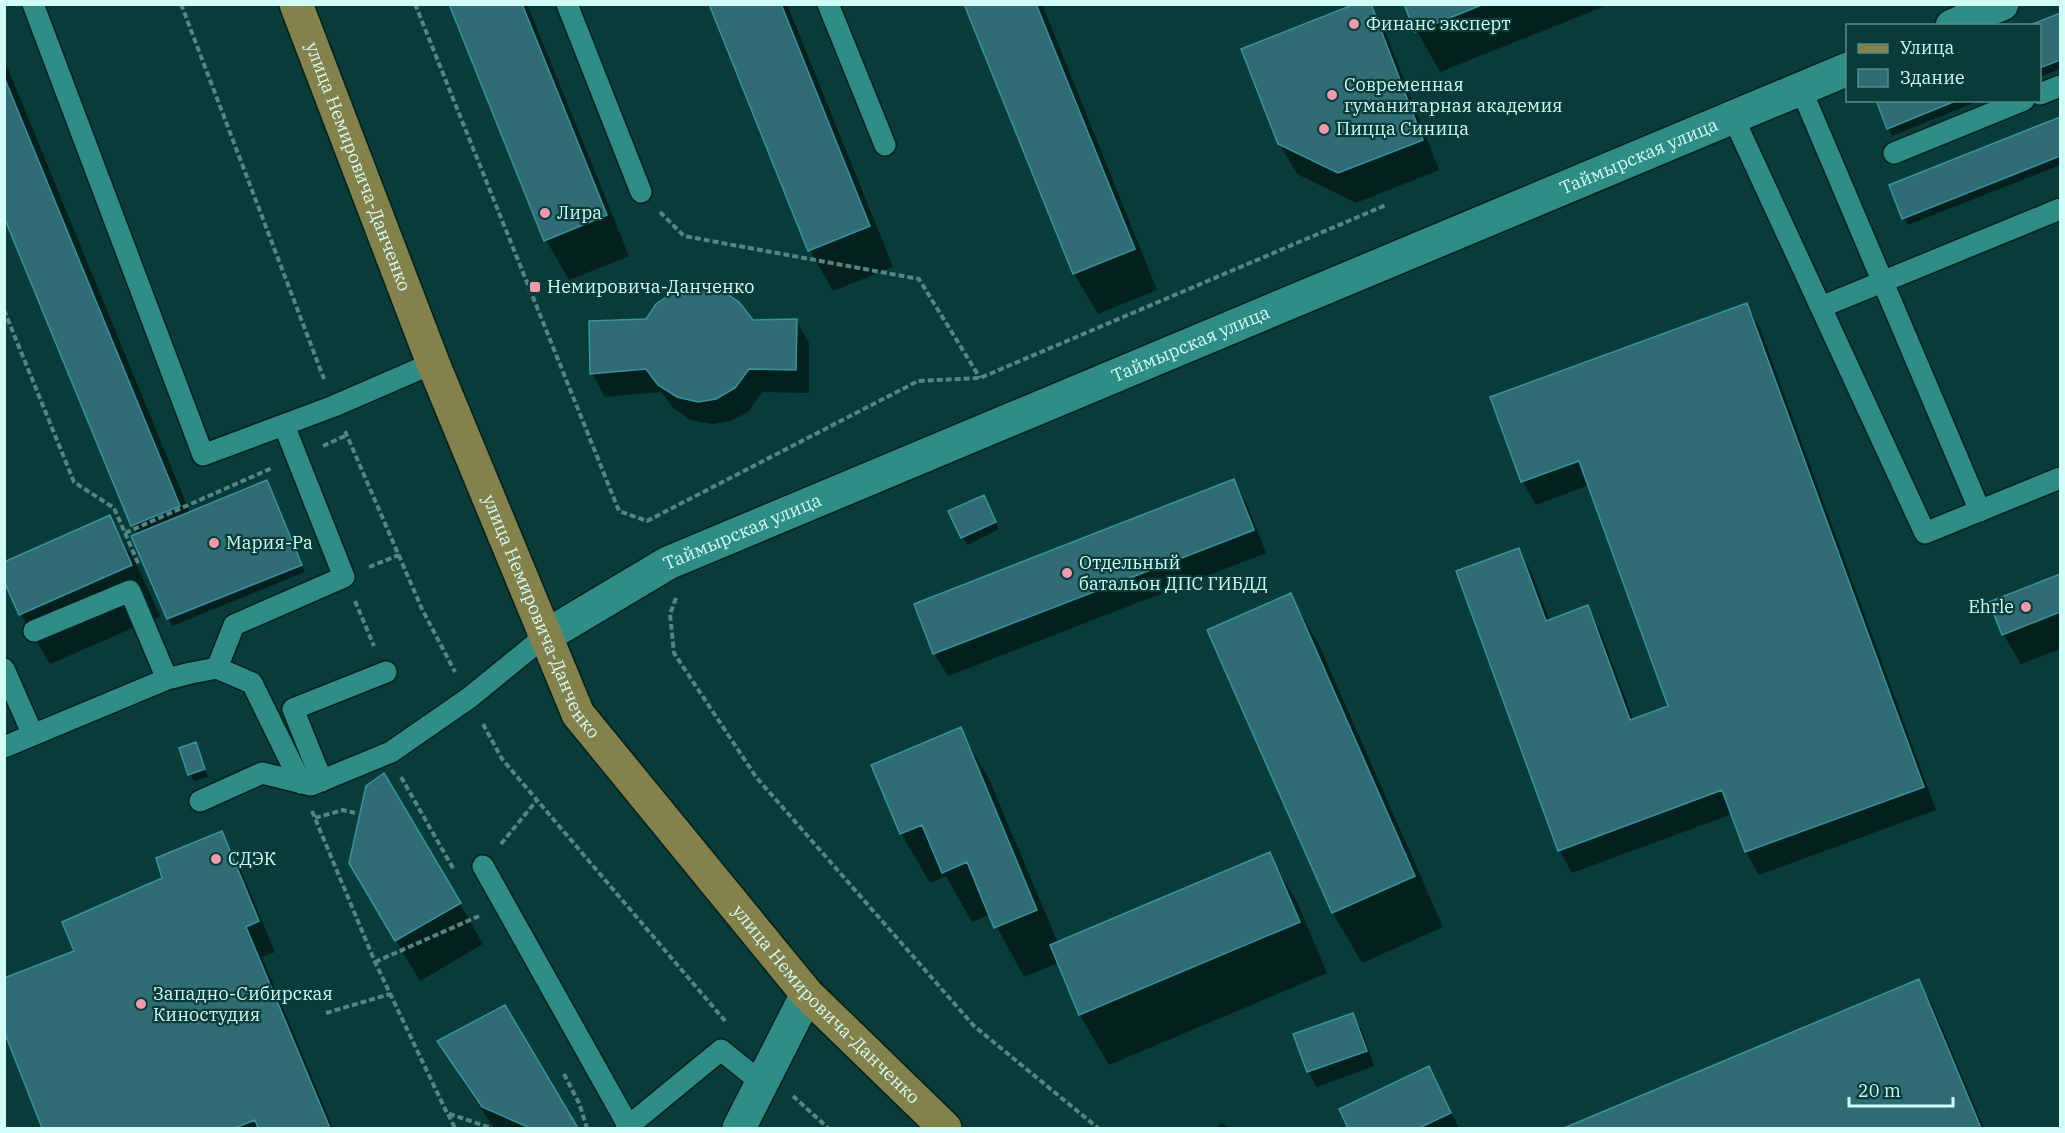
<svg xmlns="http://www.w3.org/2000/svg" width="2065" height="1133" font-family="'IBM Plex Serif',serif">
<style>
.shadow{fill:#0007}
.building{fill:#306c73;stroke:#36949f;stroke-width:1.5}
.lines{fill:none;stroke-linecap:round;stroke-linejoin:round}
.lane-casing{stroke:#03201e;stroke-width:24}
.street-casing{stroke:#03201e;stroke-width:36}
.primary-casing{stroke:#03201e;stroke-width:36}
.path{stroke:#548580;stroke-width:4;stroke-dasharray:6 3;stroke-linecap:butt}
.lane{stroke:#2e8d84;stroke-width:21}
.street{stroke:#2e8d84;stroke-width:33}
.primary{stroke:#84814a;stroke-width:33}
.poi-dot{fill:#f29aac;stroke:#073c38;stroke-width:2}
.labels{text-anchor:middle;stroke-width:4.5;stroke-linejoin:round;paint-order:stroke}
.poi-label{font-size:18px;fill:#d2fcf6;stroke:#073c38;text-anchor:start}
.street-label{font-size:18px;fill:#d2fcf6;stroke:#073c38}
</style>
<rect width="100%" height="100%" fill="#073c38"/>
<!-- shadow -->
<path class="shadow" d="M451,4H527L629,256L569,280L546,240Z
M710,4H787L893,267L833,291L810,250Z
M965,4H1042L1157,290L1098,314L1074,274Z
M1370,4L1385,31L1439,170L1356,203L1297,174L1279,143Z
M1406,4H1610L1440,72L1417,31Z
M2060,14V69L2040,77V26H2032Z
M4,59L190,513L270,489L305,572L172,626L138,535L4,213Z
M1877,100H1981L1892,136Z
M2060,119V165L1908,225L1891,186Z
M1747,305L1760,328L1936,810L1759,875L1746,852L1732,814L1572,873L1559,850L1519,549L1532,573L1550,621L1587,607L1600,630L1634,721L1670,707L1589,485L1536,505L1523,482L1492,398Z
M796,320L809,343V393L762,392L748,412L730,421L712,424L691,420L673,408L661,392L605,397L592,373Z
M1234,481L1247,504L1266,553L948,676L934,653Z
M987,504L999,529L967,545L950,512Z
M109,517L138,567L160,616L50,664L21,614Z
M2060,576V649L2021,664L2003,634L1991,603Z
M1290,595L1319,645L1443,927L1362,963L1333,913L1209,631Z
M960,729L989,779L1058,943L1269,854L1298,904L1327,973L1109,1065L1080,1015L1058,963L1024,977L990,914L972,922L946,876L930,883L901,833Z
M195,744L208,777L194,781L190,774Z
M221,833L238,863L275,952L262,957L333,1128H44L4,1026L76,952Z
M350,863L460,904L483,944L420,981Z
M1918,981L1932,1004L1984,1128H1567Z
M504,1007L576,1128H494L463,1082L440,1042Z
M1352,1015L1362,1030L1374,1066L1317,1087L1308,1072Z
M1428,1068L1459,1128H1350L1341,1109Z
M1221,1123L1229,1128H1216Z"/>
<!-- building -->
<path class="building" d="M449,4H522L607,215L544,241Z
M709,4H781L870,226L808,251Z
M964,4H1036L1135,249L1073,274Z
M1355,4H1371L1423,140L1338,173L1278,144L1241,49Z
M1404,4H1484L1415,32Z
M2060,13V60L2040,68V26H2028Z
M4,77L180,506L131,526L4,217Z
M1876,100H1958L1887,129Z
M2060,117V156L1902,219L1889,185Z
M699,285L721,290L739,302L753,320L797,319L796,370L749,369L735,388L716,399L698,402L677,397L658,385L646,369L590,374L589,321L646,319L656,304L678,289Z
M1747,303L1924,787L1745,852L1722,790L1558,851L1456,571L1519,548L1546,621L1588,605L1630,720L1668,706L1579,461L1521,482L1490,397Z
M1234,479L1254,530L933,654L914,604Z
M267,480L302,565L167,619L131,536Z
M984,495L996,522L961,538L948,511Z
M110,515L132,565L19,615L4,581V562Z
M2060,574V612L2002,635L1989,602Z
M1291,593L1415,876L1332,913L1207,630Z
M961,727L1037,910L994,928L967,862L942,873L922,825L900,834L871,765Z
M196,742L205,769L188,775L179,748Z
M384,773L461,903L395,941L349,863L366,786Z
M222,831L259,921L246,927L330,1128H258L255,1120L235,1128H42L4,1031V978L74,951L62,922L162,878L156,858Z
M1270,852L1300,922L1079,1015L1050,945Z
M1919,979L1981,1128H1564Z
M505,1005L578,1128H530L482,1107L437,1041Z
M1353,1013L1367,1051L1307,1072L1293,1034Z
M1429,1066L1451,1113L1419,1128H1348L1339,1109Z"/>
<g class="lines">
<defs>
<path id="lane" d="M33,4L203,455L334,406L433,363
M567,4L641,192
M828,4L885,145
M1801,89L1980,511
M2040,94L2060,86
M1733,117L1925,533L2060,478
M1894,153L2024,100
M1821,307L2060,209
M34,631L130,591L167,679
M217,668L234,625L344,577L284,425
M4,669L33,735
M4,747L167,679L191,673L217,668L252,683L301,783
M322,781L293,709L386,672
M200,801L262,773L311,785L391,752L469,698L544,637
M483,866L629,1127
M626,1128L721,1050L762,1083"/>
<g id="street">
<path d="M1952,26L2002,4"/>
<path id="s1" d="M544,637L668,563L1848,69"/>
<path d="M739,1128L807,994"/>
</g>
<g id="primary">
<path id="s2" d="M296,4L433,363L578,714L807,994L945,1128"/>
</g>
</defs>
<!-- lane casing -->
<use href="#lane" class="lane-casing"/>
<!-- street casing -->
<use href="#street" class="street-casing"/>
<!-- primary casing -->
<use href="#primary" class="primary-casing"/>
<!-- path -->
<path class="path" d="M181,4L324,379
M415,4L619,511L647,521L918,381L980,378L1386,205
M660,212L684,236L919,279L980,378
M4,310L74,482L114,508L125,533L272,468
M345,431L422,609L455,672
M323,446L347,435
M125,533L139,565
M369,567L399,555
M676,598L670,614L674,653L756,777L974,1026L1098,1128
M355,601L374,646
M483,724L502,759L726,1022
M401,777L454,870
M312,811L375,962L447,1113L491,1128
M315,818L343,810L355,813
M501,844L537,800
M375,962L479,916
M326,1013L390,994
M564,1074L579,1103L587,1128
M793,1096L828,1128
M448,1114L455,1128"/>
<!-- lane -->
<use href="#lane" class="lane"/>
<!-- street -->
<use href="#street" class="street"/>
<!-- primary -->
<use href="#primary" class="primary"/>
</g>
<!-- markers -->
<g class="poi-dot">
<circle cx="1354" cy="24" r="6"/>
<circle cx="1332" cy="95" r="6"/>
<circle cx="1324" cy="129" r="6"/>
<circle cx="545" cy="213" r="6"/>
<rect x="529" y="281" width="12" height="12" rx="3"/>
<circle cx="214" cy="543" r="6"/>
<circle cx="1067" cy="573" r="6"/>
<circle cx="2026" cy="607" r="6"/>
<circle cx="216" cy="859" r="6"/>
<circle cx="141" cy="1004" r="6"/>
</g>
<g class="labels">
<!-- poi labels -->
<g class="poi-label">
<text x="1366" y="30">Финанс эксперт</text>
<text x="1344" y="91">Современная<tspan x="1344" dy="21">гуманитарная академия</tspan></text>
<text x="1336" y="135">Пицца Синица</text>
<text x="557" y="219">Лира</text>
<text x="547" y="293">Немировича-Данченко</text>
<text x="226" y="549">Мария-Ра</text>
<text x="1079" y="569">Отдельный<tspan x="1079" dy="21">батальон ДПС ГИБДД</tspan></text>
<text x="2014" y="613" text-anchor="end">Ehrle</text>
<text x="228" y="865">СДЭК</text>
<text x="153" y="1000">Западно-Сибирская<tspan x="153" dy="21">Киностудия</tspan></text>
</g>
<!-- street labels -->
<g class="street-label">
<text dy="6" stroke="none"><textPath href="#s1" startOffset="1197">Таймырская улица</textPath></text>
<text dy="6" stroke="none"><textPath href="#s2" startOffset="174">улица Немировича-Данченко</textPath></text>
<text dy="6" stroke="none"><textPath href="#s1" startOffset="711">Таймырская улица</textPath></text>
<text dy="6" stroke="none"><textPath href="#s1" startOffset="225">Таймырская улица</textPath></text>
<text dy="6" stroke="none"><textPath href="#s2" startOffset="660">улица Немировича-Данченко</textPath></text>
<text dy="6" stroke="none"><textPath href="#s2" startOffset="1146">улица Немировича-Данченко</textPath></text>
</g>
</g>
<!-- border -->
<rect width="2065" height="1133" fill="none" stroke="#d2fcf6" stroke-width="12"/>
<!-- legend -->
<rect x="1846" y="24" width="195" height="78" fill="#073c38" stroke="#588984" stroke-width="1.5"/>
<rect x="1858" y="44" width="30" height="9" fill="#84814a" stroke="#588984" stroke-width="1.5"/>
<text x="1900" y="54" font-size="18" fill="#d2fcf6">Улица</text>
<rect x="1858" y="69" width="30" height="18" fill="#306c73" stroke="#588984" stroke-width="1.5"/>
<text x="1900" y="84" font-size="18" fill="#d2fcf6">Здание</text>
<!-- scale -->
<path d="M1849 1097v9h104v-9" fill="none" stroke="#d2fcf6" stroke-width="3"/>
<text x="1858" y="1097" font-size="18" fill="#d2fcf6" stroke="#073c38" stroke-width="4.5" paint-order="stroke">20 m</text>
</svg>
